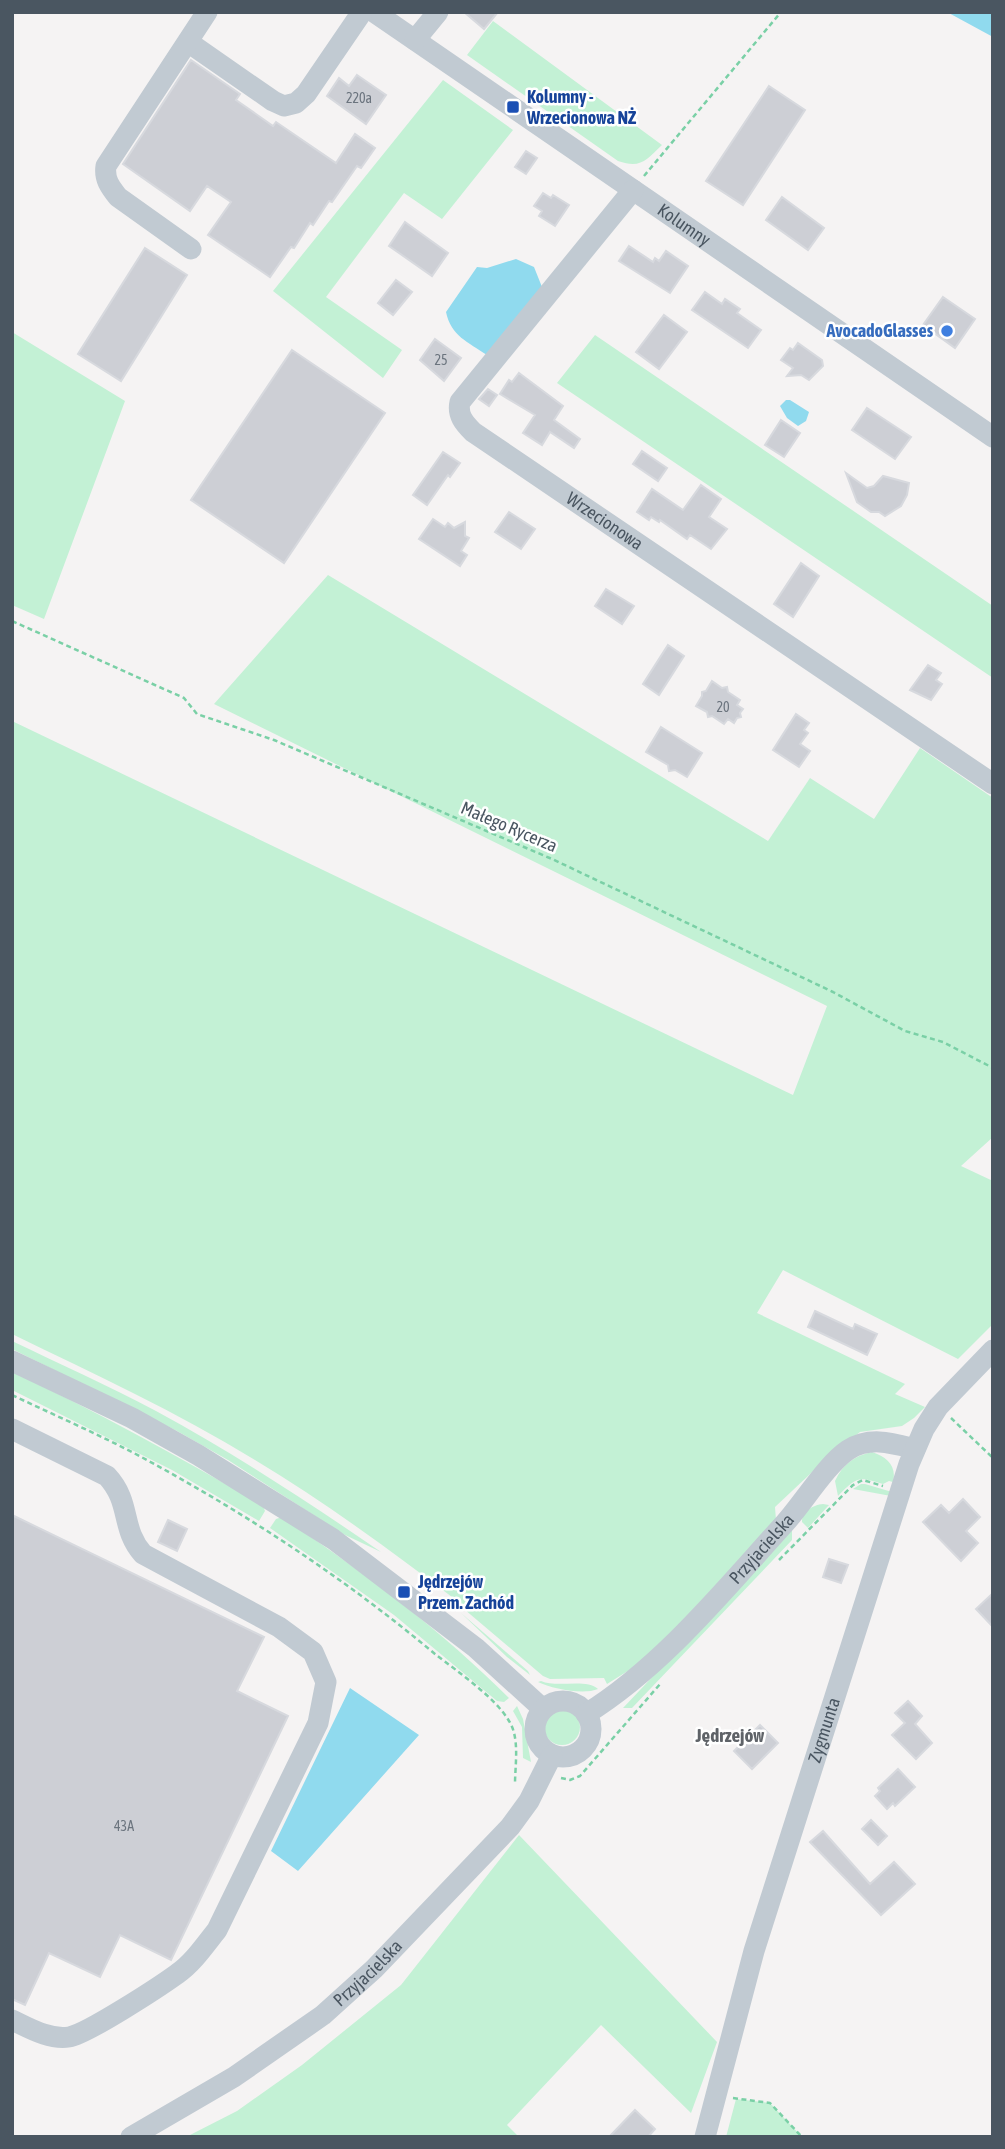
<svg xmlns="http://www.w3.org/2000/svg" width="1005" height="2149" font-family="'Asap Condensed',sans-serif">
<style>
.green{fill:#c3f1d5}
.water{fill:#90daee}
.building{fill:#cdcfd5;stroke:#d7d9de;stroke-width:2}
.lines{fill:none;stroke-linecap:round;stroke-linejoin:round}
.path{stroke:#7ad0a6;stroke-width:2.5;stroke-dasharray:5 3.5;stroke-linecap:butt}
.minor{stroke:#c1cad2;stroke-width:21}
.transit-dot{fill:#1a4fb4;stroke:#fff;stroke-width:2.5}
.shop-dot{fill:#3f7fe0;stroke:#fff;stroke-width:2.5}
.labels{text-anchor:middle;stroke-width:5;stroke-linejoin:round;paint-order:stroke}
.number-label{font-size:14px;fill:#6b747e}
.transit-label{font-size:18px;font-weight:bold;fill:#164399;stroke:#fff;text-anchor:start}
.street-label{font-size:18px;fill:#4a5661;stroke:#fff}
.shop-label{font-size:18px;font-weight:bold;fill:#366cbe;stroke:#fff;text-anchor:end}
.neighbourhood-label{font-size:19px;font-weight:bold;fill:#5f6368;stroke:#fff}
</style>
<rect width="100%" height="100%" fill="#f5f3f3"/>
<!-- green -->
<path class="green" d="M493,21L662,145C646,160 641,169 618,161L467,55Z
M443,80L513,130L442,219L404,193L326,297L402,350L383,378L273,291Z
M12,332L125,401L44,619L12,605Z
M595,335L993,606V678L557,383Z
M328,575L768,841L810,778L874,819L920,748L993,798V1137L961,1166L993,1181V1324L958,1359L783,1270L757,1313L905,1384L895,1394L925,1407L914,1418L902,1426L860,1432L826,1459L775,1507L776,1520L665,1640L639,1664L607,1684L604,1678L550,1679L543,1676L464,1609L465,1607C397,1555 328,1504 255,1460C177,1412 94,1374 12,1334V721L793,1095L827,1006L214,704Z
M12,1341C60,1364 109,1386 156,1411C234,1453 308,1502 381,1552L343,1534L228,1460L177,1431L12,1349Z
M12,1371C98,1413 181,1457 263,1506L265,1511L259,1521L172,1470L12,1390Z
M872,1452C887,1457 897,1466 893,1482L889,1481L883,1484C857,1476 857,1477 838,1496L835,1481C843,1464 854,1456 872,1452Z
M861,1484H865L892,1492L891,1496L853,1489Z
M823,1504L829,1505L808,1528L802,1522C802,1511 813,1505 823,1504Z
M282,1517C363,1572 440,1629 509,1698L504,1702L497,1701L394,1615L270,1528L276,1519Z
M792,1529V1540L632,1708H623Z
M461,1613L528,1671L530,1675L507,1657Z
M541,1681C557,1688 587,1678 598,1689C584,1695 552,1689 538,1682Z
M517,1706L523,1719L531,1762L523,1758L522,1727L513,1711Z
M544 1727a18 18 0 1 1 36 0a18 18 0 1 1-36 0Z
M519,1835L717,2042L691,2113L601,2025L507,2125L519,2137H176L190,2135L237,2111L302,2065L401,1985Z
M736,2099L770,2103L802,2137H726Z"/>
<!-- water -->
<path class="water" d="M947,12H993V37Z
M516,259L534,267L542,287L487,355C468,342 451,336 446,312L477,267L487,268Z
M786,400H790L809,412L806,421L798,426L787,418L780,406Z
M350,1688L419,1735L298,1871L271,1851Z"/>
<!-- building -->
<path class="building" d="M464,12H498L484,29Z
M191,60L240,94L236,100L273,126L276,122L336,163L355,134L375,148L361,168L357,166L332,202L329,201L313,225L310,223L294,248L291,247L270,277L208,235L231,202L207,186L190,211L123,164Z
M357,75L386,95L366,124L327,96L339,78L349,86Z
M769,86L805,110L743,205L706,181Z
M526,151L537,158L526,174L515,167Z
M543,193L551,198L553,195L569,205L555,226L539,216L542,211L534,206Z
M782,197L824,228L808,250L766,220Z
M405,222L448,253L432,276L389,246Z
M629,246L653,262L655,258L659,261L666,251L688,266L670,293L619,261Z
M145,248L187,275L121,381L78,354Z
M396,280L412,292L393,315L378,303Z
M705,292L722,304L725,299L740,309L737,313L761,330L748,348L692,310Z
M943,297L975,319L955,348L923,325Z
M664,315L687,332L659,369L636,352Z
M435,339L461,358L444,381L420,360Z
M798,343L822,360L823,366L809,380L801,375L787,376L793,368L781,360L790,348L793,350Z
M292,350L385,413L284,563L191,500Z
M519,373L563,406L554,420L580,439L574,448L550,432L542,445L523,433L535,415L500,394L509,380L512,382Z
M488,389L497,395L489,406L479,399Z
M867,408L911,437L895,459L852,430Z
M781,420L800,433L784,457L765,445Z
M642,451L667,468L658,481L633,464Z
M443,452L460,463L450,477L448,475L427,505L413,495Z
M846,473L867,488L874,486L883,476L909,483L907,495L901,506L885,516L879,512H871L857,502Z
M701,485L721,499L709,517L727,529L711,549L690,535L687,539L660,520L659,522L651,517L649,520L637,512L652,489L683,510Z
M509,512L535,529L521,549L495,532Z
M433,519L445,527L448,523L454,528L465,522V536L469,538L461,551L467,555L460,566L419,539Z
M801,563L819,576L793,617L774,604Z
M606,589L634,606L622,624L595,606Z
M668,645L684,656L659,695L643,684Z
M928,665L941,673L936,680L942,684L931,700L910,690Z
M712,681L722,688L727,687L728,692L740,700L737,705L743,709L740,713L741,717L737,718L734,723L728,719L724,724L712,716L708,717L707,712L696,706L702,696V692L706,691Z
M796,714L809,723L804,730L808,733L800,744L810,751L799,767L773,750Z
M661,727L702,753L687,777L675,770L669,771L668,765L646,752Z
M815,1311L853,1329L855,1324L877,1334L867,1355L808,1327Z
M963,1499L980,1517L966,1531L978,1543L961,1561L923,1522L941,1505L949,1513Z
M12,1515L264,1637L237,1691L288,1716L171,1960L120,1935L100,1977L49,1953L25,2005L12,1999Z
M168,1520L187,1529L177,1551L158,1542Z
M829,1559L848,1565L841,1583L823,1577Z
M993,1593V1627L976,1609Z
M908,1701L922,1716L915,1724L932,1743L916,1759L892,1735L905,1723L895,1713Z
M760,1725L778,1743L752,1769L734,1751Z
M898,1769L915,1787L895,1806L893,1803L887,1809L875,1796L880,1791L878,1788Z
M871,1820L887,1836L878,1845L862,1829Z
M823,1831L870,1884L894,1862L915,1884L881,1915L810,1842Z
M635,2110L655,2129L648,2137H609Z"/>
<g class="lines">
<!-- path -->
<path class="path" d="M644,176L781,12
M12,621L184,698L197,714L274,740L552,859L833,992L905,1031L943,1042L993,1068
M12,1395C52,1414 93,1432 132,1452C239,1509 342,1576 435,1654C458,1672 495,1697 509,1721C520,1738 515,1765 515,1784
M951,1418L993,1458
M779,1560L853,1485L863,1480L883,1486
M561,1778L570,1780L580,1776L661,1683
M733,2098L770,2103L802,2137"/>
<!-- minor -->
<g class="minor">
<path id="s1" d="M374,12L993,437"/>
<path d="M415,40L438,12"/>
<path d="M188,42L273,101L284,106L296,103L306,94L362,12"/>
<path id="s2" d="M633,190L460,402C457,415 464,423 473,432L993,784"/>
<path d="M191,249L118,197C110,187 104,179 106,166L207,12"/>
<path d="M12,1361L132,1418L198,1455L333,1539L476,1648L543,1709"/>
<path d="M12,1429L107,1476C132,1503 120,1528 143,1554L279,1627L313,1652L326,1682L318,1723L217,1930C205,1945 193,1963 177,1974C159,1987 87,2034 69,2037C49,2040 29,2028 12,2020"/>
<circle cx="563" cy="1729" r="28"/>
<path id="s3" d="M586,1714C662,1667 725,1589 785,1523C803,1503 827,1464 848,1450C870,1436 892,1443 915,1449"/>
<path id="s4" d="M131,2137L234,2077L323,2015L374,1969L510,1827L529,1801L552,1755"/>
<path id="s5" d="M705,2137L754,1951L909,1464L924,1429L938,1407L993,1350"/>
</g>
</g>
<!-- markers -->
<g class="transit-dot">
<rect x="506" y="100" width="14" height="14" rx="3.5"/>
<rect x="397" y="1585" width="14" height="14" rx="3.5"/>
</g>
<circle class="shop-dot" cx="947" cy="331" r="7"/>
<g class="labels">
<!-- number labels -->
<g class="number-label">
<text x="359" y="103">220a</text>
<text x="441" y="365">25</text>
<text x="723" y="712">20</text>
<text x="124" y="1831">43A</text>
</g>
<!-- transit labels -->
<g class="transit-label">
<text x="527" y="103">Kolumny -<tspan x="527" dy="21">Wrzecionowa NŻ</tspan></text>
<text x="418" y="1588">Jędrzejów<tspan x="418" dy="21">Przem. Zachód</tspan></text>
</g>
<!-- street labels -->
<g class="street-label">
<text dy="6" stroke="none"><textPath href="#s1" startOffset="376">Kolumny</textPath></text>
<text dy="6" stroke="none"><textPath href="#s2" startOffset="467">Wrzecionowa</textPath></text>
<text transform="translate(509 827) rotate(23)" y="6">Małego Rycerza</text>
<text dy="6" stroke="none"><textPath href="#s3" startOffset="242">Przyjacielska</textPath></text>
<text dy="6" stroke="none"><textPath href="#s5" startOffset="424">Zygmunta</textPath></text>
<text dy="6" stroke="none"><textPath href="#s4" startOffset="289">Przyjacielska</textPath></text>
</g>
<!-- shop labels -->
<g class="shop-label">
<text x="933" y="337">AvocadoGlasses</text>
</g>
<!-- neighbourhood labels -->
<g class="neighbourhood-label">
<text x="730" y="1742">Jędrzejów</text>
</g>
</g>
<!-- border -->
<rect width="1005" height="2149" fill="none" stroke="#4a5661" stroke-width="28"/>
</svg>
